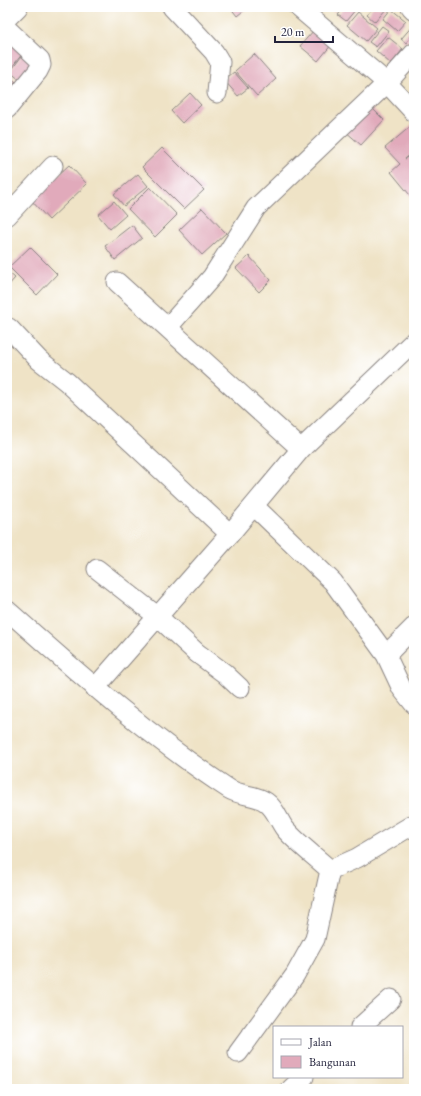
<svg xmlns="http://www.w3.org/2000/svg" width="421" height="1096" font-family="'EB Garamond',serif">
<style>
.building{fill:#e1aabb}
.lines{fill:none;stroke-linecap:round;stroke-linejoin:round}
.minor-casing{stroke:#888280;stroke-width:21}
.minor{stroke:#fff;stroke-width:19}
</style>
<rect width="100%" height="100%" fill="#fff"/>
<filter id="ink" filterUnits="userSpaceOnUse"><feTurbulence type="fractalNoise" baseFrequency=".025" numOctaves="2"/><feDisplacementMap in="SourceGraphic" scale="8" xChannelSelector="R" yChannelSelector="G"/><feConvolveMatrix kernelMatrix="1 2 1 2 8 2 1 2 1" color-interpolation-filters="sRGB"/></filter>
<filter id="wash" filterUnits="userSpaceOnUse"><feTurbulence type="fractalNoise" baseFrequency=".012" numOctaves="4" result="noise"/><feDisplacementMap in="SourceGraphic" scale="16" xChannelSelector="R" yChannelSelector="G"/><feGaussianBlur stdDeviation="0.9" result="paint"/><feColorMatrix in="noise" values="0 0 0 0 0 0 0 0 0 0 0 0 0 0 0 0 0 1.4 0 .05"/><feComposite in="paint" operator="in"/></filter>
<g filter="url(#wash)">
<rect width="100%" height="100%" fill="#efe3c6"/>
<g id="blocks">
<!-- building -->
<path class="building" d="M230,7H248L237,16Z
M329,7H338L334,12Z
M345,7L356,9L346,21L338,15Z
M373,7L387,8L375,22L367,15Z
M391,9L406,21L397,31L383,19Z
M358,12L377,28L366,41L347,25Z
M414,24V33L406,43L401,39Z
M382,26L389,31L376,47L369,42Z
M314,30L332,44L318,61L300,46Z
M388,37L403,49L391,64L376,51Z
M7,40L23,53L8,72L7,71Z
M24,53L34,61L20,80L10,72Z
M254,54L276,79L257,96L235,71Z
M234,72L248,88L238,96L224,80Z
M7,75L16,82L7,94Z
M190,93L201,105L182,123L171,111Z
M368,104L384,120L361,145L344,130Z
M412,125L414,127V152L405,159L414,153V200L391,172L400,164L385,148Z
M162,148L204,190L184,209L142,167Z
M69,165L87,184L49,220L31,200Z
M138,174L148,186L124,206L114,194Z
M150,187L177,215L155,237L128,209Z
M114,201L126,215L110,229L98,215Z
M202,208L226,233L202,255L179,230Z
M132,225L142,238L115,260L105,246Z
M30,247L57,274L37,295L9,267Z
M249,256L271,280L259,292L236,268Z
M7,271L15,278L7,287Z"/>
</g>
</g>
<g filter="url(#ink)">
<use href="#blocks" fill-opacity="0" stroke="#888280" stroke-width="1"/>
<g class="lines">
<defs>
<path id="minor" d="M172,7L214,52L220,62L217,93
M298,7L387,83L414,112
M411,7L414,10
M7,18L18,7
M7,29L40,60L41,65L38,71L7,109
M7,216L53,166
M117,282L301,449
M168,327L212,277L256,208L387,83L414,53
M9,328L39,360L67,382L230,534
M254,506L333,582L386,655L402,689L414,704
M97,569L157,616L197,653L224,673L240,688
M7,610C78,673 149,737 229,789C240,796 255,794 266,802C276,809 278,820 285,829C298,844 316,857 330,870
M386,655L414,627
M95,688L230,534L301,449L414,341
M330,870L357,858L414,824
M360,1027L391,999
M238,1053L295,975L315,939L330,870
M291,1089L304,1077"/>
</defs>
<!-- minor casing -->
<use href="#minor" class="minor-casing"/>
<!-- minor -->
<use href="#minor" class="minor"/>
</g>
</g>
<!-- margin -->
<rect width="421" height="1096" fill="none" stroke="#fff" stroke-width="24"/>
<!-- legend -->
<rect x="273" y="1026" width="130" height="52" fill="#ffffff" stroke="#a7a7b1"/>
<rect x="281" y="1039" width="20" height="6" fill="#ffffff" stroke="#a7a7b1"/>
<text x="309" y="1046" font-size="12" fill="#22223b">Jalan</text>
<rect x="281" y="1056" width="20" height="12" fill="#e1aabb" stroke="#a7a7b1"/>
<text x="309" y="1066" font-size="12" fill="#22223b">Bangunan</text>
<!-- scale -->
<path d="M275 36v6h58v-6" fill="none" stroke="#22223b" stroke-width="2"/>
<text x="281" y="36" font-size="12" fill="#22223b" stroke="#ffffff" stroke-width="3" paint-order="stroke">20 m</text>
</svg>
